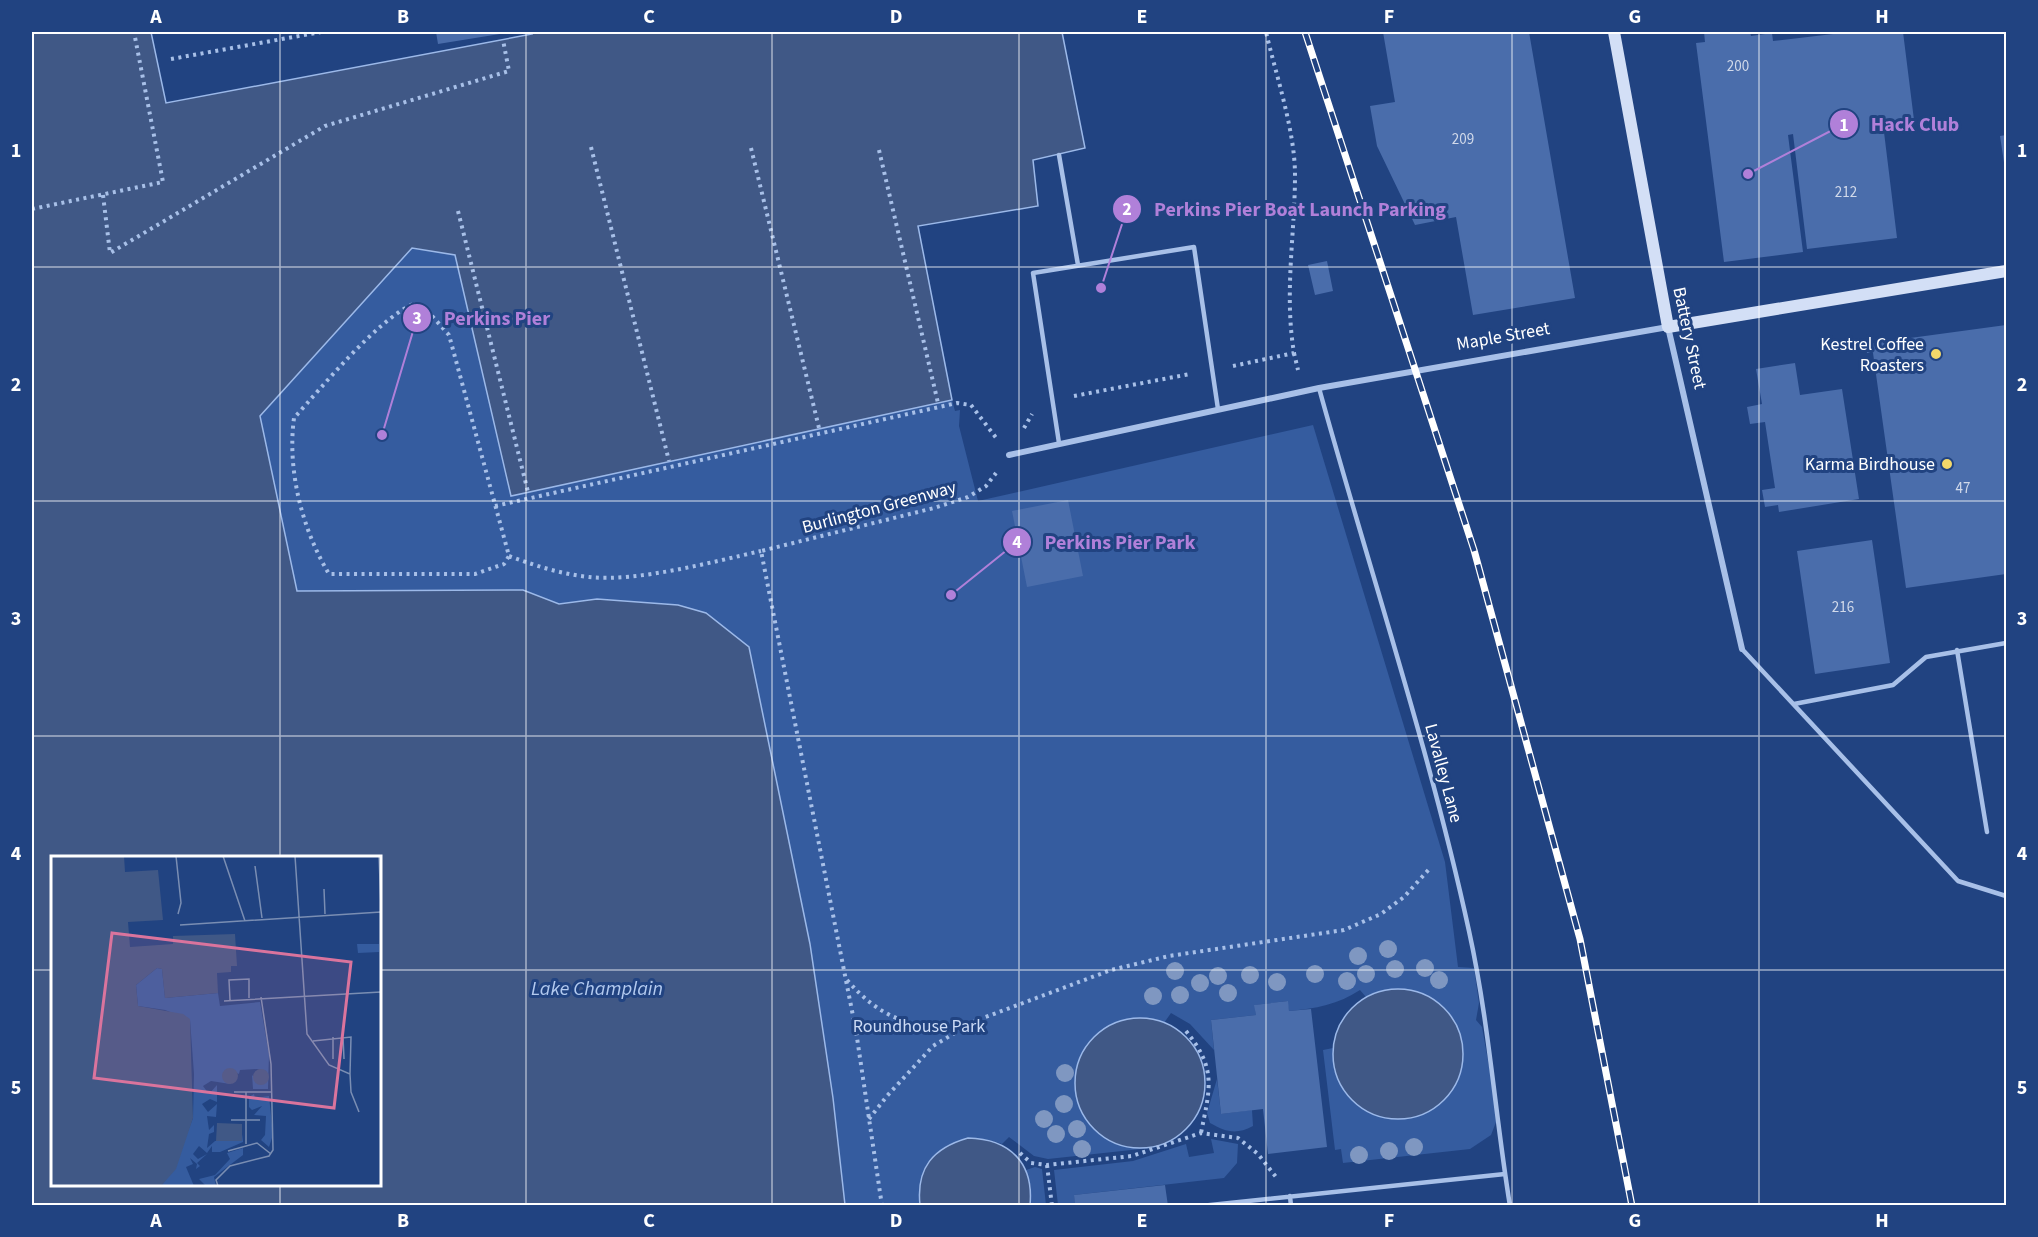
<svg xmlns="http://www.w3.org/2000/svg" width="2038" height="1237" font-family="'Source Sans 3',sans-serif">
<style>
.green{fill:#355c9f}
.water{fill:#405886;stroke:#9cb9e9;stroke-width:1.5;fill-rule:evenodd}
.building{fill:#4a6dab}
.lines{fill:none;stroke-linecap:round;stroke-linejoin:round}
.path{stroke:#a8c0e8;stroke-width:4;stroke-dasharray:3 4.5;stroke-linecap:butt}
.lane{stroke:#a8c0e8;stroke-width:4.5}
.street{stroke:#a8c0e8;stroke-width:6}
.secondary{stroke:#d3dff6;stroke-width:12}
.rail-casing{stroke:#fff;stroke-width:7}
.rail{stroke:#214381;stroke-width:4.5;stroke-dasharray:14;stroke-linecap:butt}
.tree{fill:#7f97c1}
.grid{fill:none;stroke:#fff;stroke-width:1.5;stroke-opacity:0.55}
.poi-dot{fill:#f4d86a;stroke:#214381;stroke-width:2}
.labels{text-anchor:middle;stroke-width:6;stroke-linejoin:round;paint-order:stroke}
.number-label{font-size:15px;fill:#d2daea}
.street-label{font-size:18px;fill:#fff;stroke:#214381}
.poi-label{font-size:18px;fill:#fff;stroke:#214381;text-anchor:end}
.park-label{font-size:18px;fill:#ccdbf6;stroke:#214381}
.water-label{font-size:20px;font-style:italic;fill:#b3caef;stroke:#214381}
.inset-road{fill:none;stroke:#7a8eb3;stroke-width:1.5}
.view{fill:#da749d;fill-opacity:0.15;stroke:#da749d;stroke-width:3}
.inset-edge{fill:none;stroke:#fff;stroke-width:3}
.leader{fill:none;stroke:#b080d9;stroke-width:2}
.callout-dot{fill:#b080d9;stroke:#214381;stroke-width:2}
.mark-label{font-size:18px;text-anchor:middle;font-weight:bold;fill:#fff}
.callout-label{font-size:20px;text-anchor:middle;font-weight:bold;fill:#b080d9;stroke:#214381;stroke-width:6;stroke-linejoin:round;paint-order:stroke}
.neatline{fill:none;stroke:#fff;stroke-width:2}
.grid-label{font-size:20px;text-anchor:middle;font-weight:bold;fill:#fff}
</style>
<rect width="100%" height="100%" fill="#214381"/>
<!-- green -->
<path class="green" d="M412,248L455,254L512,496L952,400L955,411L960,410L959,426L978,501L1313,425L1445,862L1458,967L1474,968L1479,1003L1476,1020L1482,1027L1498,1117L1491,1135L1470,1149L1343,1163L1341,1149L1335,1150L1323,1050L1333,1048L1334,1071L1424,1114L1441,1103L1454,1087L1447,1011C1424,991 1395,981 1366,997L1360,990C1339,1004 1315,1009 1289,1011L1287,1001L1255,1005L1256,1015L1211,1020L1214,1050L1190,1024L1171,1013L1164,1023C1131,1011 1101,1027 1082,1053L1130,1148H1150L1048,1159L1034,1156L1009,1137L1002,1144C957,1127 914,1155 920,1205H845L833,1098L810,944L749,647L597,599L559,604L523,590L297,591L260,415Z
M1217,1079L1221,1114L1252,1110L1253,1126C1236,1135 1226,1132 1210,1123L1207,1113Z
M1211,1139L1238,1144L1237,1163L1224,1178L1074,1195L1075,1205H1058L1054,1170L1133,1161L1186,1144L1189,1157L1214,1153Z
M1035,1167L1042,1169L1046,1205H1030L1031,1187L1026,1170Z"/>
<!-- water -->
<path class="water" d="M32,32H151L166,103L532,34L531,32H1062L1085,148L1033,160L1038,206L918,226L952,400L511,496L455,255L412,248L260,416L297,591L523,590L559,604L597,599L678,605L706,613L749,647L810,944L833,1098L845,1205H32ZM52,858H380V1184H52Z
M1333 1054a65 65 0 1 1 130 0a65 65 0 1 1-130 0Z
M1075 1083a65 65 0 1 1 130 0a65 65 0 1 1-130 0Z
M968,1138C1010,1139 1034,1163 1030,1205H920C916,1168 933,1148 968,1138Z"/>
<!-- building -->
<path class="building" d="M436,32H506V33L438,44Z
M1383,32H1529L1575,298L1473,315L1456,217L1415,225L1377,146L1370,106L1395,102Z
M1704,32H1750L1751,36L1772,33L1773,41L1850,32H1903L1914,120L1883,124L1897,238L1807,249L1793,134L1788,135L1803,252L1724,262L1696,43L1705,42Z
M2006,135V169H2005L2000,136Z
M1327,261L1333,291L1315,295L1308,265Z
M2006,325V574L1906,588L1873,353H1867L1866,344Z
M1795,363L1800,395L1842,389L1859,499L1779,512L1778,505L1765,507L1762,490L1775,488L1765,422L1750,424L1747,407L1762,404L1756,369Z
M1068,500L1083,576L1027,587L1012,511Z
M1872,540L1890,663L1815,674L1797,551Z
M1288,1001L1289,1011L1311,1009L1327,1147L1268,1154L1263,1109L1221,1114L1211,1020L1256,1015L1254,1005Z
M1165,1185L1168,1206H1075L1074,1195Z"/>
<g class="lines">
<!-- path -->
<path class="path" d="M171,59L321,32
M591,147L669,461
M751,148L819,428
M879,150L938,403
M103,195L110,253L325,126L509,71L503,40
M32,209L163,182L134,32
M458,211L528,492
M413,304L433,317L449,335L509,556L504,564L475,574H329C302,529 287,470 294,418C323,386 376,321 413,304Z
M1294,353L1298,370
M1233,366L1294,353C1284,293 1295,234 1295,175C1295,131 1276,75 1266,32
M1074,396L1190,374
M1024,428L1032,414
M495,506L957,403L971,405L997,439
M509,556C536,566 561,574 589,577C638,582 712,562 761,551
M847,980C880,1018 907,1025 955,1032
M1186,1031C1217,1069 1210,1088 1201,1133
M869,1119L887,1096L933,1046L975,1021L1111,970L1169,956L1344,930L1381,914L1404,897L1431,867
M1020,1153L1031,1163L1047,1165L1132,1156L1201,1133L1238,1138L1258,1154L1276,1177
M1047,1165L1052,1206
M882,1206L856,1031L761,551L934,508L968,497L986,486L996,473"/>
<!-- lane -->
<path class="lane" d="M1059,155L1078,265
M1319,388C1369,569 1429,747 1469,931C1489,1022 1495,1114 1510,1206
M1059,443L1033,273L1194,247L1218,409
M1742,649L1958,881L2006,896
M1957,650L1987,832
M1794,704L1893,685L1926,657L2006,643
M1290,1196L1291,1206
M1201,1206L1505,1174"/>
<!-- street -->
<path class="street" d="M1009,455L1319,388L1668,327L1742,649"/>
<!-- secondary -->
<path class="secondary" d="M1614,32L1668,327L2006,271"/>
<defs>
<path id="rail" d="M1305,32L1474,550L1580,939L1632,1206"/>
</defs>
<!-- rail casing -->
<use href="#rail" class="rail-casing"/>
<!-- rail -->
<use href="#rail" class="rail"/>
</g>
<!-- trees -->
<g class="tree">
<circle cx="1388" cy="949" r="9"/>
<circle cx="1358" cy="956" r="9"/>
<circle cx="1425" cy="968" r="9"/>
<circle cx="1395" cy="969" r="9"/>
<circle cx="1175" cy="971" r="9"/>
<circle cx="1315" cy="974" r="9"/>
<circle cx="1366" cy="974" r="9"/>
<circle cx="1250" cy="975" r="9"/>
<circle cx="1218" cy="976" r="9"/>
<circle cx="1439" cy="980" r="9"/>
<circle cx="1347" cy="981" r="9"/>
<circle cx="1277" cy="982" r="9"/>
<circle cx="1200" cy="983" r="9"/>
<circle cx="1228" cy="993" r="9"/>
<circle cx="1180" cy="995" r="9"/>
<circle cx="1153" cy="996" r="9"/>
<circle cx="1065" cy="1073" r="9"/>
<circle cx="1064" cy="1104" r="9"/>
<circle cx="1044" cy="1119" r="9"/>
<circle cx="1077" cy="1129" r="9"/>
<circle cx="1056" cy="1134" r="9"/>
<circle cx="1414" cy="1147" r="9"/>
<circle cx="1082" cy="1149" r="9"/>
<circle cx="1389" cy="1151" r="9"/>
<circle cx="1359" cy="1155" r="9"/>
</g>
<!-- grid -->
<path class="grid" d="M280,32V858M526,32V1206M772,32V1206M1019,32V1206M1266,32V1206M1512,32V1206M1759,32V1206M32,267H2006M32,501H2006M32,736H2006M32,970H52M380,970H2006M280,1184V1206"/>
<!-- markers -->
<g class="poi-dot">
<circle cx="1936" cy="354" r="6"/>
<circle cx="1947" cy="464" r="6"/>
</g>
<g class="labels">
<!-- number labels -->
<g class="number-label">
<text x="1738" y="71">200</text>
<text x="1463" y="144">209</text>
<text x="1846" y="197">212</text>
<text x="1963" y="493">47</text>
<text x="1843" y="612">216</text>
</g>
<!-- street labels -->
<g class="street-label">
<text transform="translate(1503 336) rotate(-10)" y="6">Maple Street</text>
<text transform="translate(1690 338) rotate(78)" y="6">Battery Street</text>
<text transform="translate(879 507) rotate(-15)" y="6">Burlington Greenway</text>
<text transform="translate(1444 773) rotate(75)" y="6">Lavalley Lane</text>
</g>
<!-- poi labels -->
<g class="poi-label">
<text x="1924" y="350">Kestrel Coffee<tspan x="1924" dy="21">Roasters</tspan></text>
<text x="1935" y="470">Karma Birdhouse</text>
</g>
<!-- park labels -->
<g class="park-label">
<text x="919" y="1032">Roundhouse Park</text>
</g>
<!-- water labels -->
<g class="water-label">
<text x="597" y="995">Lake Champlain</text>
</g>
</g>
<!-- overview -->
<g transform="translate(51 856)">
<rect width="330" height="330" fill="#214381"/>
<path d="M306,88H328V96L307,97ZM106,112L111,113L114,142L167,137L169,150L209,146L218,199L217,233H202L201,219L210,228L217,223L215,215L206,213L189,214L188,218L177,213L173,216L179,228L160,225L152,230L158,238L166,229V246L159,243L151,248L157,256L166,248L165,261L156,260L158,274L163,269V276L158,278L156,292L164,285H191V278L192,285V286L169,296H161V290L156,297L148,290L142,298L147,303L156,298L146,307L149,310L145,313L146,308L139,302L142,308L135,311L143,330H110L122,314L142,262L143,218L139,164L114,154L87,150L85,129ZM203,238L204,242L218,240L222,279L218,291L210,284L214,279L215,260L203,259L211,250L201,254L198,251V241ZM192,292V299L163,321L165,330H155L148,323L164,319L179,303L176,297Z" fill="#355c9f"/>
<path d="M0,0H73L74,16L107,14L112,64L77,66L79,91L122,88V80L184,78L186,110H180V116L166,117L167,137L114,142L111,113L106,112L85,129L87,150L132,158L139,163L142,262L125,313L110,330H0ZM171 220a8 8 0 1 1 16 0a8 8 0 1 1-16 0ZM202 221a8 8 0 1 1 16 0a8 8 0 1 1-16 0ZM166,267L191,268V285H165Z" fill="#405886"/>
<path class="inset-road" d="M125,0L130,47L127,58M172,0L194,65M244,0L256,178L278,209L299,218L300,236L308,256M328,0L330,50M204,10L211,62M273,33L274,58M129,69L330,56M179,144L178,124L198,123V142M173,145L330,136M282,181V203M292,181L293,203M262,185L300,181L299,218M183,236H221M180,264H209M195,288V236M177,295L206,287L220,298M167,330L165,324L179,310L218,300L222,294L220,208L210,141"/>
<path class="view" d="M61,77L300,106L283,252L43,222Z"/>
<rect width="330" height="330" class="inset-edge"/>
</g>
<!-- callouts -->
<path class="leader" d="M1748 174L1844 124M1101 288L1127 209M382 435L417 318M951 595L1017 542"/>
<g class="callout-dot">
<circle cx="1748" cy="174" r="6"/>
<circle cx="1101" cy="288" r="6"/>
<circle cx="382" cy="435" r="6"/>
<circle cx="951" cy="595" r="6"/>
<circle cx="1844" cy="124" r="15"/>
<circle cx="1127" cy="209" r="15"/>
<circle cx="417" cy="318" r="15"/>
<circle cx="1017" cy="542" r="15"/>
</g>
<g class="mark-label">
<text x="1844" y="131">1</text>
<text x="1127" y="215">2</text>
<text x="417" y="324">3</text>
<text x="1017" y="548">4</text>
</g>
<g class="callout-label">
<text x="1915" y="131">Hack Club</text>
<text x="1300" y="216">Perkins Pier Boat Launch Parking</text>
<text x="497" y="325">Perkins Pier</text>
<text x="1120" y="549">Perkins Pier Park</text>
</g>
<!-- border -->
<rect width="2038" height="1237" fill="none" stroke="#214381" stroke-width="66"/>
<rect x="33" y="33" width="1972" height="1171" class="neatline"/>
<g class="grid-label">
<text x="156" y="23">A</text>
<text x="403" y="23">B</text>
<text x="649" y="23">C</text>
<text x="896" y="23">D</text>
<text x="1142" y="23">E</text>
<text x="1389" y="23">F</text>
<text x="1635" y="23">G</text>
<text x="1882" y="23">H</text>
<text x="16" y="157">1</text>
<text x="2022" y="157">1</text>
<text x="16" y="391">2</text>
<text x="2022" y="391">2</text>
<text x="16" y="625">3</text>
<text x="2022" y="625">3</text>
<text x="16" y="860">4</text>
<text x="2022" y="860">4</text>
<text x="16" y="1094">5</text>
<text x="2022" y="1094">5</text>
<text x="156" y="1227">A</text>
<text x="403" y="1227">B</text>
<text x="649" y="1227">C</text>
<text x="896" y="1227">D</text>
<text x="1142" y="1227">E</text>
<text x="1389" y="1227">F</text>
<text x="1635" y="1227">G</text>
<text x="1882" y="1227">H</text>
</g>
</svg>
